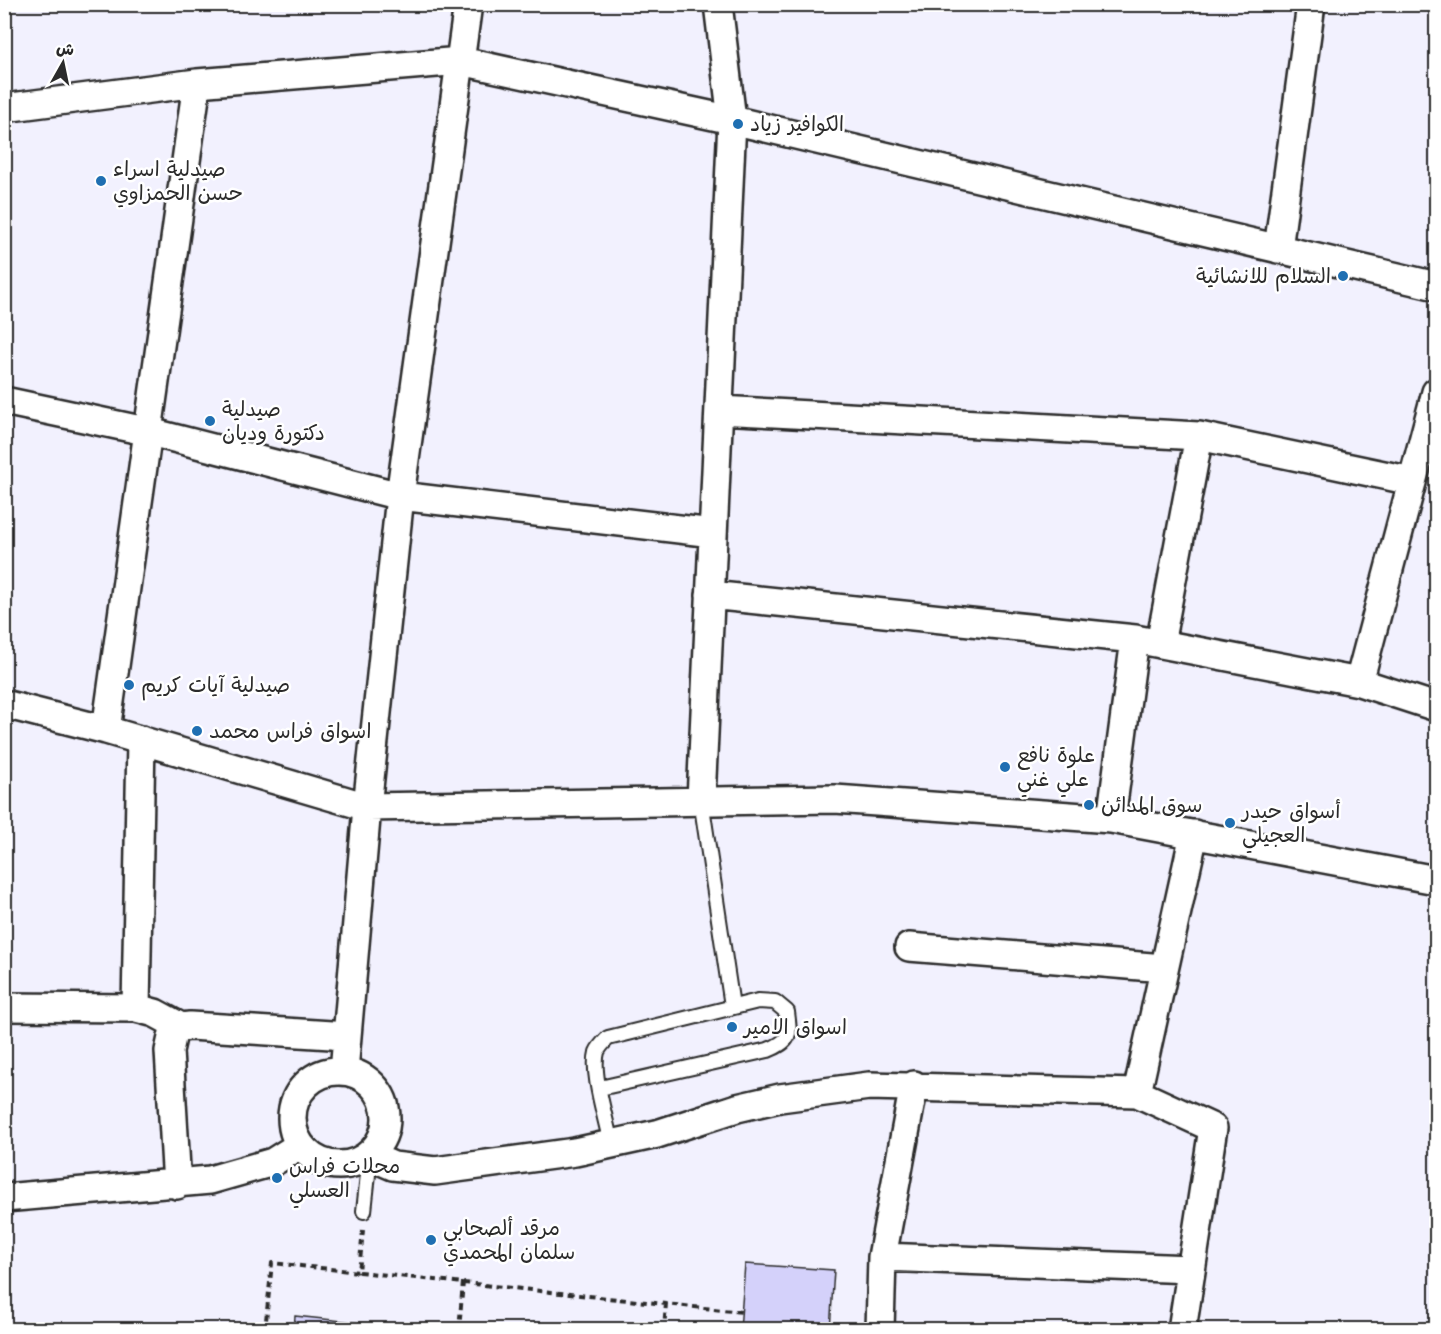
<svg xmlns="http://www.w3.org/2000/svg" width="1441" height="1334" font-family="'Comic Neue','Playpen Sans Arabic',sans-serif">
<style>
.building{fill:#d4d1fa;stroke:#2b2b2b;stroke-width:1.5}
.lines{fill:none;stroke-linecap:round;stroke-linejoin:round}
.lane-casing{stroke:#2b2b2b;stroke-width:18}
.street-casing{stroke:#2b2b2b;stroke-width:32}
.path{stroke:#2b2b2b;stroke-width:4;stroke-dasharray:6 4.5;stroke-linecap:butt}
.lane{stroke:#fff;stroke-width:14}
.street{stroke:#fff;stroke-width:27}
.poi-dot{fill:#1f6fb2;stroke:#fff;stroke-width:2}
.labels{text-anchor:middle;stroke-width:5;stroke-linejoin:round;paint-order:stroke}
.poi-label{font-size:21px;fill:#2b2b2b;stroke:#fff;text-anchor:start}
</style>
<rect width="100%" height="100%" fill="#f2f1fe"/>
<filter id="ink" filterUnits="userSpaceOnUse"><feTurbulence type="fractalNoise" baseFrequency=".0167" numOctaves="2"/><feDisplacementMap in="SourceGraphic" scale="12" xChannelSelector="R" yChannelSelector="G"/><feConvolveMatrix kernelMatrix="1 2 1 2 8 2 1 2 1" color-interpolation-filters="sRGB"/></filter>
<g filter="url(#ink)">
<!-- building -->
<path class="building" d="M745,1264L834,1270L830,1330H740Z
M295,1316L429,1330H294Z"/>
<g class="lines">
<defs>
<path id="lane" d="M701,800L732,1006
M600,1088L768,1050C791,1041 790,1035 787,1012L775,1002L758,1001L608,1038C604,1042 599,1047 597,1052C591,1074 607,1121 611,1145
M364,1211L370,1156"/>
<path id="street" d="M4,108L197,83L461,61L732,120L1436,286
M1278,249L1311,4
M4,401L150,432L400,496L713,533
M719,410L1199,436L1412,481
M710,595L1135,639L1359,682L1436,707
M1160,644L1199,436
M1359,682L1436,392
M4,704L106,730L367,807L835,799L1111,819L1436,880
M106,730L197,83
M701,800L732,120L718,4
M1111,819L1135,639
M909,947L1164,968
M4,1007L136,1008L155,1013L181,1027
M136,1008L141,740
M292 1118a47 47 0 1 1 94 0a47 47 0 1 1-94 0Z
M344,1071L367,807L400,496L468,4
M1137,1093L1194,834
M370,1156L393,1166L435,1171L575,1152L657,1134L737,1108L780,1098L869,1086L1137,1093L1213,1128L1182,1330
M177,1185L169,1051L173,1033L181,1027L190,1026L347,1036
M4,1198L210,1180L273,1162L300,1145
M882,1257L1191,1269
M880,1330L882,1257L914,1085"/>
</defs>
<!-- lane casing -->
<use href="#lane" class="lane-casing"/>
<!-- street casing -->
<use href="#street" class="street-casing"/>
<!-- path -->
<path class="path" d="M363,1230L359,1272L742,1312
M265,1330L272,1263L359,1272
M459,1330L463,1282
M664,1330L666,1303"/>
<!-- lane -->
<use href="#lane" class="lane"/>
<!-- street -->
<use href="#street" class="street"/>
</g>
</g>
<!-- markers -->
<g class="poi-dot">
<circle cx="738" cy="124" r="6"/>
<circle cx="101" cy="181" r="6"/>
<circle cx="1343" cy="276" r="6"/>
<circle cx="210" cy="421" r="6"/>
<circle cx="129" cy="685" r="6"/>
<circle cx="197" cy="731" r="6"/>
<circle cx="1005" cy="767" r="6"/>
<circle cx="1089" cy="805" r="6"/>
<circle cx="1230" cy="823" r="6"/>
<circle cx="732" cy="1027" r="6"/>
<circle cx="277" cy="1178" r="6"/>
<circle cx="431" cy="1240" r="6"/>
</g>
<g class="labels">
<!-- poi labels -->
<g class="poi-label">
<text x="750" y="131">الكوافير زياد</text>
<text x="113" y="176">صيدلية اسراء<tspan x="113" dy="24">حسن الحمزاوي</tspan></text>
<text x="1331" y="283" text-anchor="end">السلام للانشائية</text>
<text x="222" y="416">صيدلية<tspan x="222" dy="24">دكتورة وديان</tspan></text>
<text x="141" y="692">صيدلية آيات كريم</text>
<text x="209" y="738">اسواق فراس محمد</text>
<text x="1017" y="762">علوة نافع<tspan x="1017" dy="24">علي غني</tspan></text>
<text x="1101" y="812">سوق المدائن</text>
<text x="1242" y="818">أسواق حيدر<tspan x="1242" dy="24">العجيلي</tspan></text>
<text x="744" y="1034">اسواق الامير</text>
<text x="289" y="1173">محلات فراس<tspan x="289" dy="24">العسلي</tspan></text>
<text x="443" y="1235">مرقد ألصحابي<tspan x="443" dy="24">سلمان المحمدي</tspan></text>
</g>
</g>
<!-- margin -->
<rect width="1441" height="1334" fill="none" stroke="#fff" stroke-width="24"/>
<rect x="12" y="12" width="1417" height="1310" fill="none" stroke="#2b2b2b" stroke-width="2" filter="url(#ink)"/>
<!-- north arrow -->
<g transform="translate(63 63) rotate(9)" stroke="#ffffff" stroke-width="4.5" paint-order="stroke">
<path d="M0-4.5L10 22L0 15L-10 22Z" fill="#2b2b2b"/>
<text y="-9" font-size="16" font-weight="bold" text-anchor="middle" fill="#2b2b2b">ش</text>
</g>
</svg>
